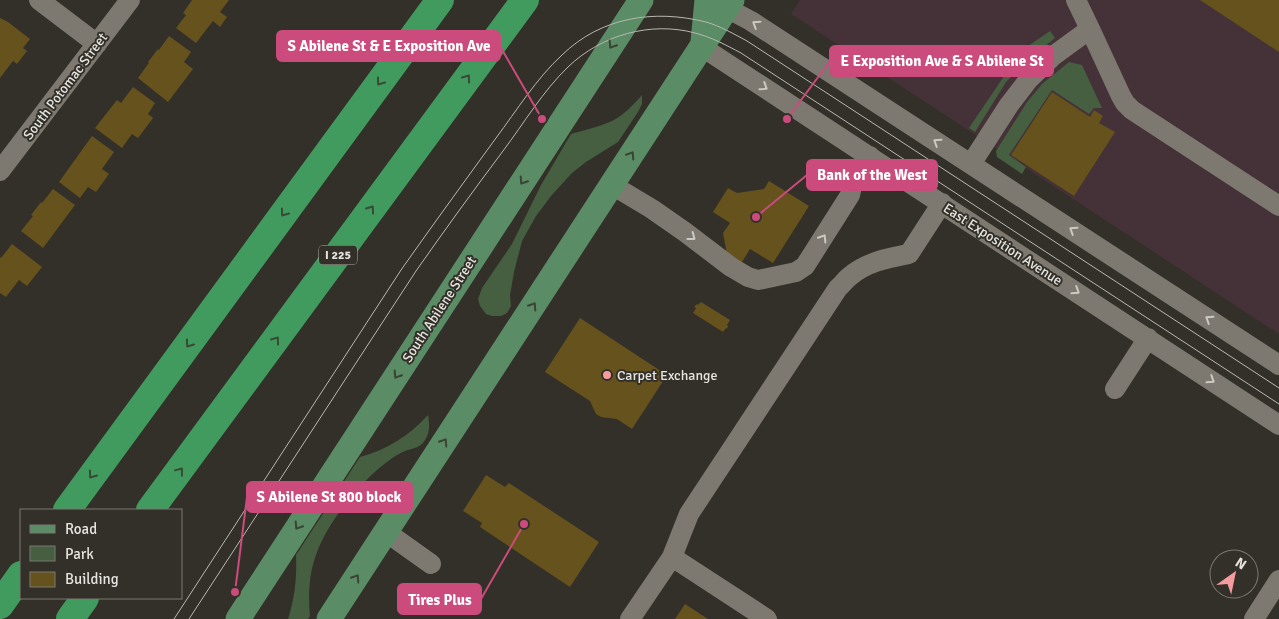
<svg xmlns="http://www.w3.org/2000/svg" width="1279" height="619" font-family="Signika,sans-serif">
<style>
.commercial{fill:#453238}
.green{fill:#455f40}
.building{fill:#65521d}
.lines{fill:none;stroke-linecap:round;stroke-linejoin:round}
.minor{stroke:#7d7970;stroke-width:20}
.major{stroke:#5a8d65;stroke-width:25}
.highway{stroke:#429b5e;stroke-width:28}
.tram{stroke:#b9b7b1;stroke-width:1}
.oneway{stroke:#ccc9c3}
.oneway2{stroke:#3b4335}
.oneway3{stroke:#374b36}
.poi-dot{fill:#f59b9e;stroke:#333029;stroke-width:2}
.labels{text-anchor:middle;stroke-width:4;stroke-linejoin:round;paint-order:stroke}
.shield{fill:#333029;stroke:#b0aea8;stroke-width:1}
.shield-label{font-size:12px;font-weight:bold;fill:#e6e4df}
.street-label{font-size:14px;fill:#e6e4df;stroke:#333029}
.poi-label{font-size:14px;fill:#e6e4df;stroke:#333029;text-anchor:start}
.leader{fill:none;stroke:#cb4b7c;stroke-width:2}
.callout-dot{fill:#cb4b7c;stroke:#333029;stroke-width:2}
.callout{fill:#cb4b7c;stroke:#cb4b7c;stroke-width:2}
.callout-label{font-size:15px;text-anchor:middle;font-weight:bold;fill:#fff}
</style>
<rect width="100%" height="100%" fill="#333029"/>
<!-- commercial -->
<path class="commercial" d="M800,0H1279V334L791,14Z"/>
<!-- green -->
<path class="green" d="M1050,31L1055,38L1029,59L1006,82L975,132L969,128L1021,51Z
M1069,62L1082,65L1102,108H1094L1089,114L1052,90L1009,155L1026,167L1022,174L997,157L996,151L1027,102L1042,84Z
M642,95V104L638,112L618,142L586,162L572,173L551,196L536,216L522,241L514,272L510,295L511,306L507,313L501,316H492L486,314L480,306L478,299L482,288L512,244L541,185L571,134C584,130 599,127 612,121C624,115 634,104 642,95Z
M428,415C430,426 430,435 422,444C418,448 410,449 405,451C400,453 395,456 391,459C362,479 327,522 316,555C309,573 308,596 310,616L308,619H288C295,598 297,576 296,555L360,457C386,450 409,436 428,415Z"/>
<!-- building -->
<path class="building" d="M192,0H229L220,12L227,17L220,27L213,21L196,43L176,28L186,15L183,13Z
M1200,0H1279V52Z
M0,18L8,22L30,39L23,48L27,51L17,64L13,61L0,78Z
M169,36L191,52L184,62L193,69L168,102L138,78L148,64L149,63L148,62L158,49L159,50Z
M133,87L155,103L148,114L153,118L138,138L132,134L122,148L95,128L117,100L121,103Z
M1052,92L1090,117L1094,110L1103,116L1099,123L1115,132L1074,196L1011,155Z
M92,136L114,152L102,169L109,174L96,192L88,187L80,198L59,182Z
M769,181L809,206L773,263L750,249L739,267L728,260L723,233L730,223L713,212L728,188L737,193L764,189Z
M53,189L75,205L43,248L21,231L33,216L31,215L41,202L42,203Z
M12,244L42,267L27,286L19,280L6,297L0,293V257L1,258Z
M701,302L730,320L727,325L728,326L727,329L726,328L723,332L693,313L696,308L694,307L697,304L698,305Z
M580,318L667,375L632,429L617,419L601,417L596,414L590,401L545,372Z
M486,475L505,487L509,483L599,542L570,587L480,527L482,523L463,511Z
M685,604L708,619H675Z"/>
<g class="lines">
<!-- minor -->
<path class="minor" d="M39,0L97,44
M1076,0L1090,29L1121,96L1125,103L1132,110L1279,206
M715,2L751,21L1279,365
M702,47L1279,425
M971,164L1009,105L1029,79L1053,56L1090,29
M0,171L130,0
M612,185L652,209L685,232L731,267L748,277L758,280L796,272L805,266L850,195L853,182L870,156
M1115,389L1148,338
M386,532L431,564
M672,557L767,619
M630,619L672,557L689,514L838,288C842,285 845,280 849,277C866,262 888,258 909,254L942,203
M1254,619L1279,580"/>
<!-- major -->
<path class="major" d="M703,42L707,0
M238,619L641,0
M329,619L732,0"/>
<!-- highway -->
<path class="highway" d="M67,510L440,0
M150,510L525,0
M0,605L21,575
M70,619L85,598"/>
<!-- tram -->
<path class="tram" d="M174,619L401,270C432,226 464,182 496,138C517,110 536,79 562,55C601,17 654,9 706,22C720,26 734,34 747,41L1279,388
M189,619L416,271C444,231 473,191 503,151C524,123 543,91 568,67C601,35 651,21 695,33C711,37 726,45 741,53L1279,404"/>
</g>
<!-- one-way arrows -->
<defs><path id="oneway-chevron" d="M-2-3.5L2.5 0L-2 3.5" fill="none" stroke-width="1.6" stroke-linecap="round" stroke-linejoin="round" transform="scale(1.25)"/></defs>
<g class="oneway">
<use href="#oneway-chevron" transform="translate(756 24) rotate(-147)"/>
<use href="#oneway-chevron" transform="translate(764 87) rotate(33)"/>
<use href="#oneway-chevron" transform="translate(937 142) rotate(-147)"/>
<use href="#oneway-chevron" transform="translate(1073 230) rotate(-147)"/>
<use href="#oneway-chevron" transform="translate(692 237) rotate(37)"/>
<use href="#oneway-chevron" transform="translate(823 238) rotate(-58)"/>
<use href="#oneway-chevron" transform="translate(1076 291) rotate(33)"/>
<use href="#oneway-chevron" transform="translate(1209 319) rotate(-147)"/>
<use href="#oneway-chevron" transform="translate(1211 380) rotate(33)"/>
</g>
<g class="oneway2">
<use href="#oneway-chevron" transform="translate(612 45) rotate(123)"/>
<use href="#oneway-chevron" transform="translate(631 155) rotate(-57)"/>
<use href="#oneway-chevron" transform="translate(523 181) rotate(123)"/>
<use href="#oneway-chevron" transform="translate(533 306) rotate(-57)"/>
<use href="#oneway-chevron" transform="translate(397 375) rotate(123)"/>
<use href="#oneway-chevron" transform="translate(444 442) rotate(-57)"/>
<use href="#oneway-chevron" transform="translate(298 526) rotate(123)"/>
<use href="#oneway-chevron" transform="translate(356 578) rotate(-57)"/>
</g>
<g class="oneway3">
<use href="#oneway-chevron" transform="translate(467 78) rotate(-54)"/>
<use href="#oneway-chevron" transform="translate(380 82) rotate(126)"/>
<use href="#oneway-chevron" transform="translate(371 209) rotate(-54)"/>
<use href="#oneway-chevron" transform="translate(284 213) rotate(126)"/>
<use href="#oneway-chevron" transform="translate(276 340) rotate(-54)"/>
<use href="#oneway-chevron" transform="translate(189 344) rotate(126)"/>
<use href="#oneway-chevron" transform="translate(180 471) rotate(-53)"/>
<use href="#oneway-chevron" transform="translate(92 475) rotate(126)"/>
</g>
<!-- markers -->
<circle class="poi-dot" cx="607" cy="375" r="5"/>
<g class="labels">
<!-- shield labels -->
<rect class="shield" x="319" y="245.5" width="38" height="19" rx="4"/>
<g class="shield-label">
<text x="338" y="259">I 225</text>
</g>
<!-- street labels -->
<g class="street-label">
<text transform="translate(65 86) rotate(-53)" y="5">South Potomac Street</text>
<text transform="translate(1003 244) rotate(33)" y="5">East Exposition Avenue</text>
<text transform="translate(439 309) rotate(-57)" y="5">South Abilene Street</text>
</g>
<!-- poi labels -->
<g class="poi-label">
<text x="617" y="380">Carpet Exchange</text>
</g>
</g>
<!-- callouts -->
<path class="leader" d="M542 119L500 46M787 119L830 61M756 217L807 175M235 592L247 497M524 524L481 599"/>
<g class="callout-dot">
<circle cx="542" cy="119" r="5"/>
<circle cx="787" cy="119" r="5"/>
<circle cx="756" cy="217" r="5"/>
<circle cx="235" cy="592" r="5"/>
<circle cx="524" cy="524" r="5"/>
</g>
<g class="callout">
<rect x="277" y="31" width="223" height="30" rx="5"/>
<rect x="830" y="46" width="223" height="30" rx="5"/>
<rect x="807" y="160" width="130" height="30" rx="5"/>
<rect x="247" y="482" width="165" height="30" rx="5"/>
<rect x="398" y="584" width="83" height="30" rx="5"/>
</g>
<g class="callout-label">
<text x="389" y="51">S Abilene St &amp; E Exposition Ave</text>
<text x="942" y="66">E Exposition Ave &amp; S Abilene St</text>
<text x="872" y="180">Bank of the West</text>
<text x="329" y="502">S Abilene St 800 block</text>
<text x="440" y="605">Tires Plus</text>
</g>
<!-- legend -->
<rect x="20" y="509" width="162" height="90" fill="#333029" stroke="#7b7872"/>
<rect x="30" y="525" width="25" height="8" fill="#5a8d65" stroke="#7b7872"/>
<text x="65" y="534" font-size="15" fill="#e6e4df">Road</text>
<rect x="30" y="546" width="25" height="15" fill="#455f40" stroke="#7b7872"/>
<text x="65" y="559" font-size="15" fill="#e6e4df">Park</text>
<rect x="30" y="572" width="25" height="15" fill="#65521d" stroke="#7b7872"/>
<text x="65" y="584" font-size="15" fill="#e6e4df">Building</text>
<!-- north arrow -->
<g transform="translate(1234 574) rotate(33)"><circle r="24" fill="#333029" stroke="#7b7872"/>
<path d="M0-4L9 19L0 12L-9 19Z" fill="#f59b9e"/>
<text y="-8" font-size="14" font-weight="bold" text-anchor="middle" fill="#e6e4df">N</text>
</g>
</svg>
